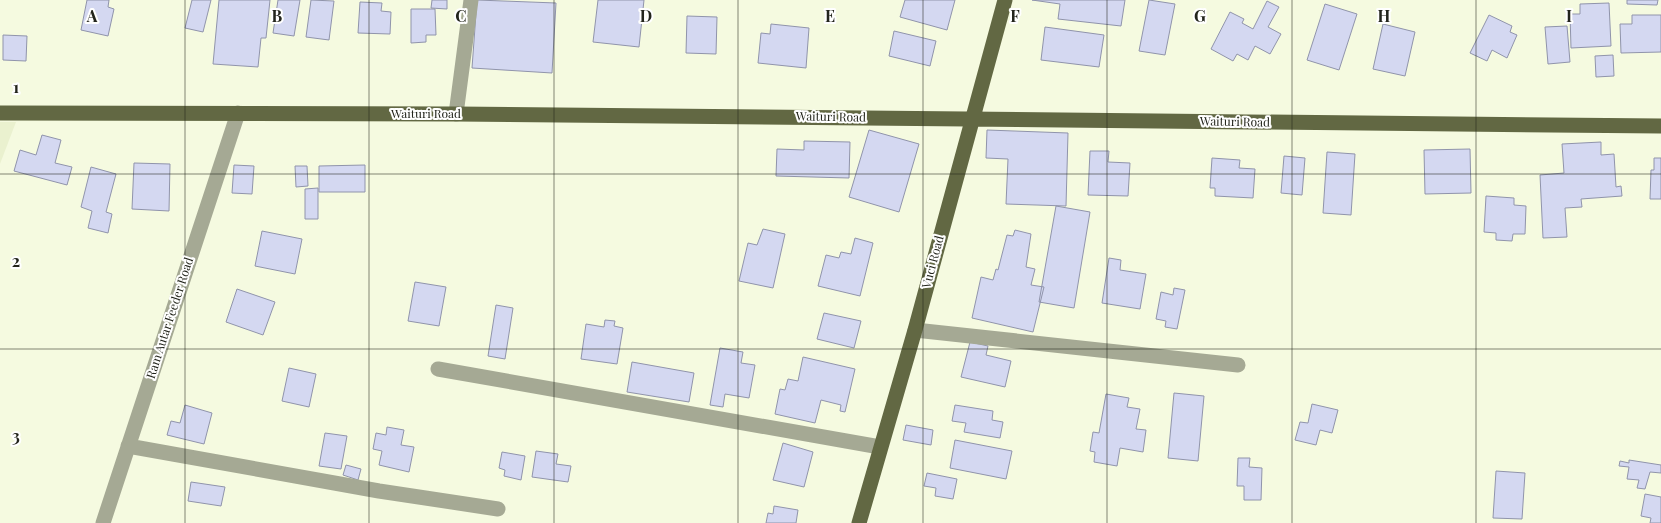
<svg xmlns="http://www.w3.org/2000/svg" width="1661" height="523" font-family="'Playfair Display',serif">
<style>
.built{fill:#eaf1cf}
.building{fill:#d4d8f1;stroke:#9094ab}
.lines{fill:none;stroke-linecap:round;stroke-linejoin:round}
.minor{stroke:#a5a994;stroke-width:15}
.major{stroke:#626843;stroke-width:15}
.grid{fill:none;stroke:#22241b;stroke-width:1;stroke-opacity:0.55}
.labels{text-anchor:middle;stroke-width:4;stroke-linejoin:round;paint-order:stroke}
.street-label{font-size:12px;fill:#22241b;stroke:#fff}
.grid-label{font-size:16px;text-anchor:middle;font-weight:bold;fill:#22241b;stroke:#fff;stroke-width:4;stroke-linejoin:round;paint-order:stroke}
</style>
<rect width="100%" height="100%" fill="#f5fae0"/>
<!-- built -->
<path class="built" d="M0,122H16L0,164Z"/>
<!-- building -->
<path class="building" d="M87,0H109L108,7L114,9L108,36L81,30Z
M192,0H211L203,32L185,28Z
M219,0H270L266,38H261L258,67L213,64Z
M278,0H300L294,36L273,33Z
M311,0L334,1L329,40L306,37Z
M432,0H447V9L431,8Z
M477,0L556,3L552,73L472,68Z
M598,0H644L639,47L593,42Z
M905,0H955L947,30L900,17Z
M1032,0H1125L1121,26L1058,19L1060,4Z
M1149,0L1175,4L1165,55L1139,51Z
M1627,0H1658L1657,5L1627,4Z
M1267,1L1279,7L1268,27L1281,34L1270,54L1255,46L1248,60L1237,54L1233,61L1211,49L1230,12L1244,19L1242,23L1253,29Z
M360,2L382,3L381,11L391,12L390,34L358,33Z
M1609,3L1611,46L1571,48L1570,14H1580V4Z
M1325,4L1357,14L1339,70L1307,60Z
M411,9H435L436,35H426V42L411,43Z
M1489,15L1512,26L1510,32L1517,35L1507,58L1492,50L1487,61L1470,53Z
M1632,15H1661V52L1621,53L1620,24H1632Z
M687,16L717,17L716,54L686,53Z
M771,24L809,28L806,68L758,63L761,33L770,34Z
M1383,24L1415,32L1405,76L1373,69Z
M1567,26L1570,62L1548,64L1545,27Z
M1045,27L1104,35L1099,67L1041,60Z
M894,31L936,41L930,66L889,56Z
M3,35L27,36L26,61L3,60Z
M1613,55L1614,76L1596,77L1595,56Z
M869,130L919,144L899,212L849,197Z
M987,130L1068,133L1066,206L1006,204L1008,159L986,158Z
M42,135L61,140L55,163L72,167L67,185L14,171L20,150L36,155Z
M804,141L850,142L849,178L776,176L777,149L804,150Z
M1601,142V155L1614,154L1616,187L1621,186L1622,196L1581,199L1582,207L1565,208L1567,237L1543,238L1540,175L1564,173L1562,144Z
M1470,149L1471,193L1425,194L1424,150Z
M1090,151H1109L1108,162L1130,163L1128,196L1088,195Z
M1327,152L1355,154L1351,215L1323,213Z
M1284,156L1305,158L1302,195L1281,193Z
M1212,158L1240,160L1239,168L1255,169L1253,198L1215,196V188H1210Z
M1654,158H1661V199H1650L1651,170H1654Z
M134,163L170,164L169,211L132,209Z
M234,165L254,166L252,194L232,193Z
M365,165V192H319V166Z
M295,166H307L308,186L296,187Z
M91,167L116,174L106,212L112,214L108,233L88,228L92,211L81,207Z
M318,188V219H305V189Z
M1486,196L1514,198V205L1526,206L1525,234H1513L1512,241L1496,240V233L1484,232Z
M1056,206L1090,212L1074,308L1039,302Z
M763,229L785,234L773,288L739,281L748,243L757,245Z
M1015,230L1031,234L1026,267L1035,269L1031,285L1044,287L1033,332L972,318L981,277L993,280L996,269L998,270L1007,235L1013,236Z
M262,231L302,239L295,274L255,266Z
M855,238L873,243L860,296L818,286L826,255L839,258L841,252L851,254Z
M1109,258L1121,260L1120,270L1146,274L1140,309L1102,303Z
M415,282L446,287L439,326L408,321Z
M1174,288L1185,290L1177,329L1165,327L1166,321L1156,319L1161,292L1173,295Z
M237,289L275,302L263,335L226,322Z
M496,305L513,308L505,359L488,356Z
M824,313L861,321L854,348L817,339Z
M605,320L615,321L614,326L623,328L617,364L581,359L586,324L604,327Z
M970,342L988,346L986,355L1011,361L1005,387L961,377Z
M720,348L743,352L741,363L755,365L749,398L725,394L723,407L710,405Z
M803,357L855,369L845,412L840,411L841,405L821,400L815,423L775,414L780,389L785,390L788,379L798,381Z
M632,362L694,373L689,402L627,392Z
M289,368L316,374L309,407L282,401Z
M1174,393L1204,396L1198,461L1168,458Z
M1106,394L1129,398L1127,407L1140,409L1136,429L1146,430L1143,452L1120,448L1117,466L1094,462L1095,452L1090,451L1093,432L1099,433Z
M1312,404L1338,410L1332,433L1320,430L1316,445L1295,440L1300,422L1308,423Z
M185,405L212,413L204,444L167,435L171,421L180,423Z
M955,405L993,411L992,420L1003,422L1000,438L964,432L966,423L952,421Z
M906,425L933,430L931,445L903,440Z
M387,427L404,430L401,445L414,447L409,472L379,465L382,451L373,449L376,433L386,435Z
M325,433L347,436L341,469L319,466Z
M955,440L1012,451L1006,479L950,468Z
M783,443L813,452L804,487L773,480Z
M536,451L558,454L556,464L571,466L568,482L532,477Z
M502,452L525,456L521,480L504,476L505,470L499,468Z
M1238,458H1250L1249,467L1262,468L1261,500H1244V486H1237Z
M1629,460L1661,465V473L1650,472L1645,489L1637,488L1639,480L1627,479L1629,467L1619,466L1620,461L1629,463Z
M346,465L361,469L358,480L343,475Z
M1496,471L1525,473L1522,519L1493,518Z
M927,473L957,479L953,499L935,496L936,488L924,486Z
M191,482L225,487L221,506L188,501Z
M1645,494L1661,497V523H1650L1651,518L1641,516Z
M774,506L798,510L796,523H766L768,513L773,514Z"/>
<g class="lines">
<!-- minor -->
<path class="minor" d="M456,114L471,0
M915,330L1238,365
M438,369L880,447
M128,446L379,491L498,509
M103,523L238,113"/>
<!-- major -->
<path class="major" d="M0,113L456,114L1661,126
M859,523L915,330L1005,0"/>
</g>
<!-- grid -->
<path class="grid" d="M185,0V523M369,0V523M554,0V523M738,0V523M923,0V523M1107,0V523M1292,0V523M1476,0V523M0,174H1661M0,349H1661"/>
<g class="labels">
<!-- street labels -->
<g class="street-label">
<text x="426" y="118">Waituri Road</text>
<text transform="translate(831 117) rotate(1)" y="4">Waituri Road</text>
<text transform="translate(1235 122) rotate(1)" y="4">Waituri Road</text>
<text transform="translate(933 262) rotate(-75)" y="4">Vuci Road</text>
<text transform="translate(170 318) rotate(-72)" y="4">Ram Autar Feeder Road</text>
</g>
</g>
<g class="grid-label">
<text x="92" y="22">A</text>
<text x="277" y="22">B</text>
<text x="461" y="22">C</text>
<text x="646" y="22">D</text>
<text x="830" y="22">E</text>
<text x="1015" y="22">F</text>
<text x="1200" y="22">G</text>
<text x="1384" y="22">H</text>
<text x="1569" y="22">I</text>
<text x="16" y="93">1</text>
<text x="16" y="267">2</text>
<text x="16" y="442">3</text>
</g>
</svg>
